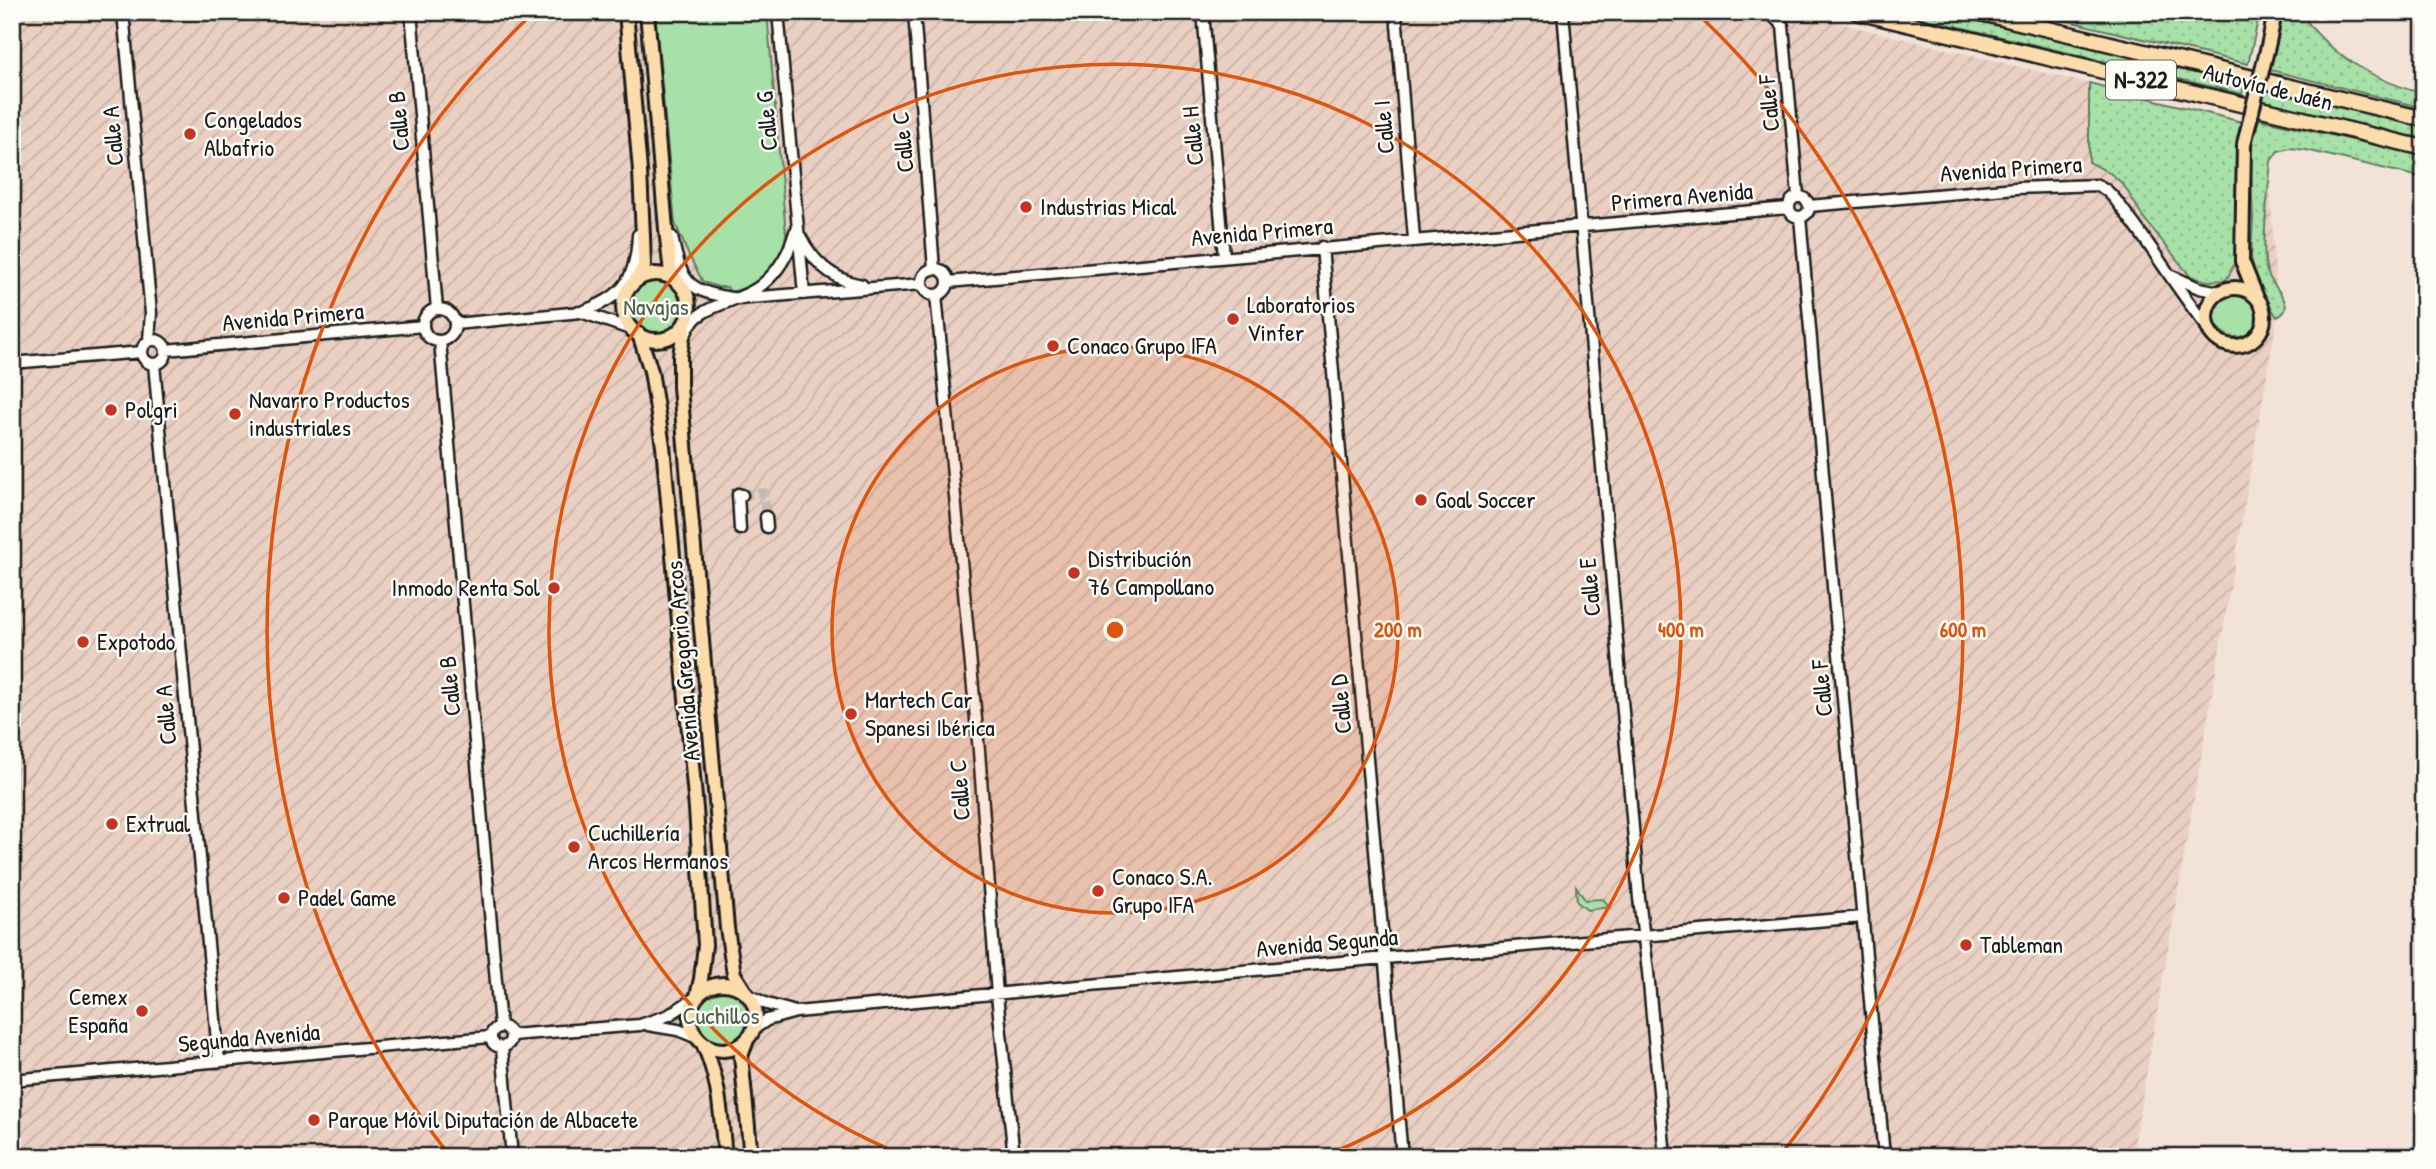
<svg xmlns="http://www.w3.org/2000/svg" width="2436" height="1169" font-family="'Patrick Hand',sans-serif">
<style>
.industrial{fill:url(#industrial-furrows)}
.grass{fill:url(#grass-dots);stroke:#627e62;stroke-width:2}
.park{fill:#a7e1a7;stroke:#627e62;stroke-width:2}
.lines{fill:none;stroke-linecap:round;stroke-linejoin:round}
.minor-tunnel{stroke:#c7bab2;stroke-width:10;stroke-dasharray:10 5;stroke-linecap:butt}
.minor-casing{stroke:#1c1c1c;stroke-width:15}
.major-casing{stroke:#1c1c1c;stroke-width:18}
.highway-casing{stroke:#1c1c1c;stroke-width:19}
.minor{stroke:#fdfcf7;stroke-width:10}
.major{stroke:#fddcac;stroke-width:12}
.highway{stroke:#fddcac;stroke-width:14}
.major-bridge-casing{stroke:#1c1c1c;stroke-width:18;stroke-linecap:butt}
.major-bridge{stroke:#fddcac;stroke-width:12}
.ring{fill:none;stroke:#de560d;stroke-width:3.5}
.poi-dot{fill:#c8321e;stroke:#fdfcf7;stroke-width:2.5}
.labels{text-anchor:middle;stroke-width:5;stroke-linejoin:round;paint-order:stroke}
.shield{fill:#fdfcf7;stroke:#605f5e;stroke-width:2}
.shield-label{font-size:23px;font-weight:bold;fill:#1c1c1c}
.street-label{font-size:24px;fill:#1c1c1c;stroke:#fdfcf7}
.poi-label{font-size:24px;fill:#1c1c1c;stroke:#fdfcf7;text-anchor:start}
.park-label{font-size:24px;fill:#4d614d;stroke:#fdfcf7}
.centre{fill:#de560d;stroke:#fdfcf7;stroke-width:3.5}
.ring-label{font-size:21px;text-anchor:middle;font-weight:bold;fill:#de560d;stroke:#fdfcf7;stroke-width:5;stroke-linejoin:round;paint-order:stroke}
</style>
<defs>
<pattern id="industrial-furrows" width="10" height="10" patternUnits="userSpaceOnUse" patternTransform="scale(1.75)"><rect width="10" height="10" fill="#ead0c2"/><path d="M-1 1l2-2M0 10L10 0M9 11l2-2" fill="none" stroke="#c8b2a6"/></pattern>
<pattern id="grass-dots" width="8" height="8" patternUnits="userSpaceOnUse" patternTransform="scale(1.75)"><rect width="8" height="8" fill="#a7e1a7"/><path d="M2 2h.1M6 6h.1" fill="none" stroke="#8fc08f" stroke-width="1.8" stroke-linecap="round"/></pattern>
</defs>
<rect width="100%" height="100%" fill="#f2e2d8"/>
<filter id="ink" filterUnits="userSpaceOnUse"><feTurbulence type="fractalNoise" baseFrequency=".0143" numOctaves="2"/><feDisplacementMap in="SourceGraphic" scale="14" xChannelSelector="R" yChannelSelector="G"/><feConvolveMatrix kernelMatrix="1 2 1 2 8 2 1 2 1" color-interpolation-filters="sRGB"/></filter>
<g filter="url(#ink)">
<!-- industrial -->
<path class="industrial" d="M12,12H1793L2267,127L2277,317L2132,1157H12Z"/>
<!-- grass -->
<path class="grass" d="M1896,12H1951L2245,83L2242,94Z
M2030,12H2260L2248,64Z
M2284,12H2301C2326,54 2378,82 2424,94V108L2270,70Z
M2089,83L2242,122C2238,137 2235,149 2236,165C2236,200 2248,249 2226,280L2207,281L2190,276L2143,217L2123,184L2110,173L2089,162Z
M2264,86L2424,124V141L2260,102Z
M2259,119L2424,156V178L2306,150L2290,148L2278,151L2271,161C2269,187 2260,250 2267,272C2271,286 2300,307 2277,317L2260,290L2251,258L2253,218L2250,150Z"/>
<!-- park -->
<path class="park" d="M655,12H767L786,234C781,267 762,285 730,292L727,287H718L703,282L688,254L675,223Z
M629 307a27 27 0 1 1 54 0a27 27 0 1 1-54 0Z
M2215 316a21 21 0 1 1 42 0a21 21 0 1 1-42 0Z
M1576,886L1585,900L1603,899L1610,907L1587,910L1577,902Z
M695 1016a27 27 0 1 1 54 0a27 27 0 1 1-54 0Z"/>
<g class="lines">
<!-- minor-tunnel -->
<path class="minor-tunnel" d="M742,495L764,493L766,517"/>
<defs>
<path id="minor" d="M123,12L151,313L149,340
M411,12L437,309
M778,12L804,294
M914,12L934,269
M1203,12L1224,257
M1396,12L1414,239
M1563,12L1639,898L1648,972L1665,1157
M1769,12L1783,26L1798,196
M1789 207a10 10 0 1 1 20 0a10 10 0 1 1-20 0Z
M1809,206L2016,188L2097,185C2110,190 2118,203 2127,215C2156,252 2179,293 2209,329
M1800,217L1884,1157
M800,236C813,262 833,280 862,285
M672,237C682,286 689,291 737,299L922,284
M1322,247L1402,1157
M922 282a13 13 0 1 1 26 0a13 13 0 1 1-26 0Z
M2172,276L2199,288L2220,292
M948,282L1788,208
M936,295L979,751L997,995L1014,1157
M423 325a16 16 0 1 1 32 0a16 16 0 1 1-32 0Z
M581,312L633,330
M455,324L581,312C624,297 636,280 638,235
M686,333C696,304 737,304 759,287C778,273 789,254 795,232
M142 352a12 12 0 1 1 24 0a12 12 0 1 1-24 0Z
M440,341L500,1027
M166,350L423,326
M12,363L142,352
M154,364L219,1062
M766,517L767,527
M740,529L738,494L742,495
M748,995L767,1004L792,1011
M648,1025L678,1030L698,1038
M491 1037a10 10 0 1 1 20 0a10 10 0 1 1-20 0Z
M752,1030L767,1020L796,1012L1385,958L1863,917
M511,1035L640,1025L669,1015L695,998
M502,1048L512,1157
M12,1080L490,1037"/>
<path id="major" d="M626,12L640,171L643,236L644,266L634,283
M647,12L666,229L671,273L679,283
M2269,42L2275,12
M2244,144L2242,261L2257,298
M623 307a33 33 0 1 1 66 0a33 33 0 1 1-66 0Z
M2206 317a29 29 0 1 1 58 0a29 29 0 1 1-58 0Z
M685,323L680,356V387L727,928L734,974L746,993
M639,334L651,371L663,446L696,809L705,945L701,979L697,996
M690 1017a33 33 0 1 1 66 0a33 33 0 1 1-66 0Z
M747,1040L741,1056L751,1157
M703,1044C720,1080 721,1118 725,1157"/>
<path id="highway" d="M1857,12L2424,148
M1977,12L2424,119"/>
</defs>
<!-- minor casing -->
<use href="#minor" class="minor-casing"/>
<!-- major casing -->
<use href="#major" class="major-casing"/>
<!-- highway casing -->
<use href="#highway" class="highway-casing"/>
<!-- minor -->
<use href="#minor" class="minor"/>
<!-- major -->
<use href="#major" class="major"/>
<!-- highway -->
<use href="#highway" class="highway"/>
<defs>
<path id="major-bridge" d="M2244,144L2269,42"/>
</defs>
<!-- major-bridge casing -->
<use href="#major-bridge" class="major-bridge-casing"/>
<!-- major-bridge -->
<use href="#major-bridge" class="major-bridge"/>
</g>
</g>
<!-- distance rings -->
<circle cx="1115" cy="630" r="283" fill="#de560d" fill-opacity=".12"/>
<g class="ring">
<circle cx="1115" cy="630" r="283"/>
<path d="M908 1157A566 566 0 1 1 1322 1157"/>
<path d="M447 1152A848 848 0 0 1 531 15M1699 15A848 848 0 0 1 1783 1152"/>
</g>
<!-- markers -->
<g class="poi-dot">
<circle cx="190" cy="134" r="7"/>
<circle cx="1026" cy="207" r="7"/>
<circle cx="1233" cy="319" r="7"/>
<circle cx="1053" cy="346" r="7"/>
<circle cx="111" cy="410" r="7"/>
<circle cx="235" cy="414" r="7"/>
<circle cx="1421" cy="500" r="7"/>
<circle cx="1074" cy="573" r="7"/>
<circle cx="554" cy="588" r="7"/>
<circle cx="83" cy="642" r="7"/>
<circle cx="851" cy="714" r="7"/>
<circle cx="112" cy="824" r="7"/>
<circle cx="574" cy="847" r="7"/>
<circle cx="1098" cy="891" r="7"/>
<circle cx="284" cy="898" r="7"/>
<circle cx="1966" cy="945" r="7"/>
<circle cx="142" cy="1011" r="7"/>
<circle cx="314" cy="1120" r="7"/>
</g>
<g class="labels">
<!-- shield labels -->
<rect class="shield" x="2106" y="60.5" width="70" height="39" rx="5"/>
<g class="shield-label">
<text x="2141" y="88">N-322</text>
</g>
<!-- street labels -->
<g class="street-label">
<text transform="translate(2268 87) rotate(14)" y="8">Autovía de Jaén</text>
<text transform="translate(1769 103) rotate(-95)" y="8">Calle F</text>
<text transform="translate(399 121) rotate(-95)" y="8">Calle B</text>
<text transform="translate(767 121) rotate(-95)" y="8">Calle G</text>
<text transform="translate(1384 127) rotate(-95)" y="8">Calle I</text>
<text transform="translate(113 136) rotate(-95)" y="8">Calle A</text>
<text transform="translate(1193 136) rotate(-95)" y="8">Calle H</text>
<text transform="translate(903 142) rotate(-95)" y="8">Calle C</text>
<text transform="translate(2011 169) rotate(-4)" y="8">Avenida Primera</text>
<text transform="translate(1682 197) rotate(-5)" y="8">Primera Avenida</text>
<text transform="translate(1262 232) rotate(-5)" y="8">Avenida Primera</text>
<text transform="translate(293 317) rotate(-5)" y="8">Avenida Primera</text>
<text transform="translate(1590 587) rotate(-95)" y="8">Calle E</text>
<text transform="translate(683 661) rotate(-95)" y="8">Avenida Gregorio Arcos</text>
<text transform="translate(450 686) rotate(-95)" y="8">Calle B</text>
<text transform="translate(1822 688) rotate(-95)" y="8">Calle F</text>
<text transform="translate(1341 704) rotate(-95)" y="8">Calle D</text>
<text transform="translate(166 715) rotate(-95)" y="8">Calle A</text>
<text transform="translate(960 790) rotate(-94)" y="8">Calle C</text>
<text transform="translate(1327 943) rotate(-5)" y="8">Avenida Segunda</text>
<text transform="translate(249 1038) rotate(-5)" y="8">Segunda Avenida</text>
</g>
<!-- poi labels -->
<g class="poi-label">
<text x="204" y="128">Congelados<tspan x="204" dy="28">Albafrio</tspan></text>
<text x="1040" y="215">Industrias Mical</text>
<text x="1247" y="313">Laboratorios<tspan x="1247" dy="28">Vinfer</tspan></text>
<text x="1067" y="354">Conaco Grupo IFA</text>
<text x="249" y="408">Navarro Productos<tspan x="249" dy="28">industriales</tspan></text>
<text x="125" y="418">Polgri</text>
<text x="1435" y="508">Goal Soccer</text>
<text x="1088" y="567">Distribución<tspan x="1088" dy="28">76 Campollano</tspan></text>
<text x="540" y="596" text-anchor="end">Inmodo Renta Sol</text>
<text x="97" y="650">Expotodo</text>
<text x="865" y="708">Martech Car<tspan x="865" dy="28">Spanesi Ibérica</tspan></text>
<text x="126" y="832">Extrual</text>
<text x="588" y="841">Cuchillería<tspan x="588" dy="28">Arcos Hermanos</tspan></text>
<text x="1112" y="885">Conaco S.A.<tspan x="1112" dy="28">Grupo IFA</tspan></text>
<text x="298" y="906">Padel Game</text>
<text x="1980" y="953">Tableman</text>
<text x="128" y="1005" text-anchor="end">Cemex<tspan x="128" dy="28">España</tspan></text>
<text x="328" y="1128">Parque Móvil Diputación de Albacete</text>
</g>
<!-- park labels -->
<g class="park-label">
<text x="656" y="315">Navajas</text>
<text x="721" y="1024">Cuchillos</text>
</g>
</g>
<circle cx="1115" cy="630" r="10" class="centre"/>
<g class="ring-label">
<text x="1398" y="637">200 m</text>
<text x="1681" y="637">400 m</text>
<text x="1963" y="637">600 m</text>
</g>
<!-- margin -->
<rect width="2436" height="1169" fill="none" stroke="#fdfcf7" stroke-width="42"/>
<rect x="21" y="21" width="2394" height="1127" fill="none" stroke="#1c1c1c" stroke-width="2.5" filter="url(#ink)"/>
</svg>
